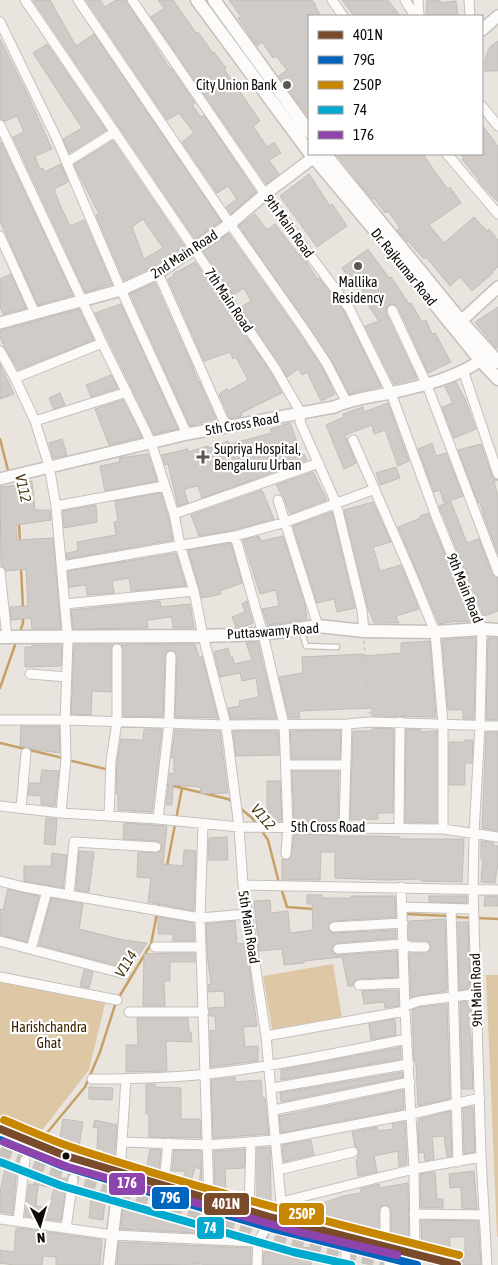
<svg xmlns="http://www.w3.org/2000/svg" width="498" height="1265" font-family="'Asap Condensed',sans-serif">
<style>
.green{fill:#dec7a5}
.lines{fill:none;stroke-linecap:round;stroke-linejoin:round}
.stream{stroke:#c6a166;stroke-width:2.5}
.building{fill:#d0cbc6;stroke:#c1bdb8;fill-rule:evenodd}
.secondary-tunnel{stroke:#c9c3be;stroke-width:12;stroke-dasharray:12 6;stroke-linecap:butt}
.service-casing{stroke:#c5c0bc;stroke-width:7}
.minor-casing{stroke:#c5c0bc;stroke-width:11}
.tertiary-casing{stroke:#c5c0bc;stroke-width:14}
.secondary-casing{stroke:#c5c0bc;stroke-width:15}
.path{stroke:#c8c6c4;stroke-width:2;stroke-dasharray:2.5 4;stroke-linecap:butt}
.service{stroke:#fcfbfa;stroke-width:4.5}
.minor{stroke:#fcfbfa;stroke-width:9}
.tertiary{stroke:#fcfbfa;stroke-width:11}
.secondary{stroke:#fcfbfa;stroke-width:12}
.bus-1-casing{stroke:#fff;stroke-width:11}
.bus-2-casing{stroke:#fff;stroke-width:11}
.bus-3-casing{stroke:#fff;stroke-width:11}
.bus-4-casing{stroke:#fff;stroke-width:11}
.bus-5-casing{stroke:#fff;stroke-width:11}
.bus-1{stroke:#7a4b2a;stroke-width:8}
.bus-2{stroke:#0065bd;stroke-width:8}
.bus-3{stroke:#c88702;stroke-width:8}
.bus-4{stroke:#00a9ce;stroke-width:8}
.bus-5{stroke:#8e44ad;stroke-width:8}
.poi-dot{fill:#5b5753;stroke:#fff;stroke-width:2}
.bus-dot{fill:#0e0b08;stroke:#fff;stroke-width:2}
.labels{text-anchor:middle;stroke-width:4.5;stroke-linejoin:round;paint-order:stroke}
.poi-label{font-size:14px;fill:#0e0b08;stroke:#fff;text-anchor:end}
.street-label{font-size:14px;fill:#0e0b08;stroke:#fff}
.park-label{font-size:14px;fill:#3b2602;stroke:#fff}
.water-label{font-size:15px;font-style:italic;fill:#4d3715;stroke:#fff}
.line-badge{stroke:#fff;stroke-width:2}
.badge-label{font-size:14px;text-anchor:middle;font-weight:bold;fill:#fff}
</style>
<rect width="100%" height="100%" fill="#eae4de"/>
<!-- green -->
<path class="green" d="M333,964L342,1018L272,1029L263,976Z
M0,974L106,1000L89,1070L39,1134L0,1120Z
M486,975H498V1237L497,1236Z"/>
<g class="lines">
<!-- stream -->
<path class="stream" d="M0,439L9,474
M19,523L20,543
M21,568L23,608
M20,632L23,623V616
M0,688L16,642
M0,743L63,758
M68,760L118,772
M165,784L228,799L234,803
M240,808L252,818L257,825
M261,830L268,840L279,883
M167,866L182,788
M281,888L287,907L314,909
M405,914L449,916
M455,917L472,918
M477,918L498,919
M119,997L151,944L159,903
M46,1134L85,1087L100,1052L116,1002"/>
</g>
<!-- building -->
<path class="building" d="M33,0H50L76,46L94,34L221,221L195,239Z
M86,0H100L105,7L116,0H126L170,69L171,68L195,103L192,105L201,117L204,115L256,192L231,214L226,207L237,199L228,186L217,193L182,142L194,133L179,113L167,120Z
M158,0H173L196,33L198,32L213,53L214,52L226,68L224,69L252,109L260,121L253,126L267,147L274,142L281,153L269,160L279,174L266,184L151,17L164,8Z
M229,0H312L316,5L315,6L321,16H309V118L279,76L287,70L276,56L273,58L262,42L257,46L238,18L241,17Z
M342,0H388L400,16H354Z
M427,0H440V3L456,1L458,16H426Z
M0,39L25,89L52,149L35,156L40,169L43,168L44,172L61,164L68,182L54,189L60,205L70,226L84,220L112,284L85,292L13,137L24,132L17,116L5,121L0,119Z
M498,41V71H485V60L488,51L491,46Z
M47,44L106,130L69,153L63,139L82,128L33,53Z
M482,125L498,146V202L478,181L479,180L462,159L464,158L461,154H482Z
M113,141L184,246L154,266L124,280L96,215L99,214L74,165ZM143,219L163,248L144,259L132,227Z
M0,142H1L73,295L38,305L0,221Z
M339,154H423L438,176L448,189L450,187L461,203L429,225L444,243L474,217L487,231L489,229L498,240V267L492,272L493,273L472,291L460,277L450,286L426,257L424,259L408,241L407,242L397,230L400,228L388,211L385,213L374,198L372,199L337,155Z
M309,174L330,206L332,204L347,226L317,247L280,196Z
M255,214L267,230L275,224L299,255L301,253L317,279L319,278L344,311L381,386L349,394L332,361L239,226Z
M229,234L299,333L322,367L335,394L321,401L307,372L302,375L298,369L287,377L241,307L251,301L244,288L233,295L203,251Z
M368,249L389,278L391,277L409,304L411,303L422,322L426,320L432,334L435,333L451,362L428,373L398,307L395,305L390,304L387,307L386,313L417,378L394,384L365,326L379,321L342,268Z
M195,262L270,371L282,393L241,413L242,415L240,417L230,419L219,394L227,389L228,391L248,380L236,357L233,359L230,352L204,361L168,279L174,276L173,274Z
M11,274L26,308L3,314L0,306V279Z
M155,283L192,365L198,382L199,381L216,419L190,426L130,294Z
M121,304L178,429L154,434L95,313Z
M498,307V347L496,348L475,322Z
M79,309L94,340L18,370L4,346L0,337V331Z
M0,364L14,394L0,399Z
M111,375L118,388L91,397L86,385Z
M456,382L465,399L476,429L454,438L442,407L453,403L445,387Z
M60,393L65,405L54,409L49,398Z
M123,400L142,437L109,445L95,409Z
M388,403L409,461L398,466L385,430L374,434L372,425L345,435L356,463L344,469L326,425L344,417L343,414L363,407L364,412Z
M290,423L302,455L304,454L307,460L202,498L198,486L184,489L188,503L178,506L168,464L165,465L162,455L188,449V452L208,446L209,448L228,441L230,444L272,433L270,429Z
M62,439L67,455L53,458L49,443Z
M432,443L436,456L446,453L463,496L444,503L440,490L434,492L418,449Z
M481,444L492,476L498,480L494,481L498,497V554L484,517L480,502L478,503L458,450Z
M148,454L157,481L105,491L100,466L120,462L119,458Z
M396,467L400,478L380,485L376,473Z
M313,472L327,500L290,514L284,498L276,485Z
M32,481L35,510H50L51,520L16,525L17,540L53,538L61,629H32L31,618L11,620L10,607L28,606L26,569L6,571L5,568L1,566L0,487L18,485L17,483Z
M262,490L274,519L234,530L199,536L191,515Z
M161,493L168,516L173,540L67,559L66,553L78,551L77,542L116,535L114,522L118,521L115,501Z
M373,502L391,542L373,547L380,571L401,565L419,609L396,616L399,623H374L370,612H369L344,510Z
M451,502L467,543L479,539L492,574L498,578V611L484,616L439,506Z
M96,505L97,522L64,528L63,511Z
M332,512L355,608L337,612L334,599L317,603L293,526Z
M428,513L430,518L472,621L456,622V621L439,624L398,527L421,518L420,516Z
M259,536L261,541L283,536L305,605L307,619L268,625L262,609L279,606L276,590L260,594L243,540Z
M231,543L242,583L220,591L221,594L202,598L188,550Z
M176,553L186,586L131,591L129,578L112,581L114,593L87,595L86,585L69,587L68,571Z
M160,601L161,607L190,604L194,628H173L172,617L147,620L148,628L73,629L71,610Z
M247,601L253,623L246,626L236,627L232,617L245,612L242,604Z
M462,638H476L474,719H463V710H448L442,640Z
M488,638H498V720L486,719Z
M430,641L436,717L372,716V708L299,711L300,718H289L279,677L303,673L302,657L363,654V656L401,653V643Z
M258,642L276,718L231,719L228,708L240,706L239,701L259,697L256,678L242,681L240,673L220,677L214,652L228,648L230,657L232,656L234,664L252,660L246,643Z
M173,644H195L199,657L202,656L218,718L175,717L177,656L176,653L172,650L168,651L165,656L163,717L123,716V649L121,645Z
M32,645H62L61,666L25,667V647H32Z
M74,645H113L111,649V692L92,691L91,715L71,714Z
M21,726H59L60,753L37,750L20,746Z
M373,728L394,729L393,813H378V819L350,820L353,731H371Z
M144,729H162L152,812L118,810V794H116L117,762L121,739L143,740Z
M406,729L421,730V732L437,731V823L405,822Z
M175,730L220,731L228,793L201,794L200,787L173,785L172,805H166L170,773L174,774V758H171Z
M341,730L340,759H292L290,731Z
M233,731H278L279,755L236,756Z
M486,732H498V831L482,828Z
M465,740H473L472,763H465V785H449V742H465Z
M42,770L59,771L55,806L41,804V796L28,795L30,783H40Z
M292,771H339L338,821H294Z
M267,781H280L282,821H267Z
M46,818L57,819L55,845L44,844Z
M124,823L167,826L163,864L183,866L184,850L196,851L194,911L148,902L151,878L137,877L138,852L158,853L161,850L162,845L156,841L123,839Z
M294,834L337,835V836H376L400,837L399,839H464L462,882L421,881V879L386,880L335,878V852H321L320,880H282V859L286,860L291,857Z
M227,837L228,860H208L209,838Z
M481,841L494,843L493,846H498V862L495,883L481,882L483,859H481Z
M79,851L94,852L89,892L76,890Z
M52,853L67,855L63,888L24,881V866H51Z
M8,889L39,896L27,942L0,935V909L3,910Z
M307,895H322V898H351V896H395L396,917L334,921L330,922L328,927L329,931L334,933L396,930V938L338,943L334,944L332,949L333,953L338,955L397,951L398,977L358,979L354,982L353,986H348L342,957L304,961V963L284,965L282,949L259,951L254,901L270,900L271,913L288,911L290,933L313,930L312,904H307Z
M429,896H467V903L429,902Z
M485,896H498V906H484Z
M51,898L83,904L79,929L123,940L147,943L129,969L39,945Z
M158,917L194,923V941H173V934H158Z
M445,919L447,991L411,997L409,953H428L431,947L428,941L409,940V921Z
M235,921L237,944L246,943L257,1026L243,1027L245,1047L258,1046V1061L211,1067L210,1031L216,1030L215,1016H210L209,1008L225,1007L224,991L209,992L208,985L211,984L208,962L206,924Z
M458,922H468L470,988L459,990Z
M174,953H195V962H170V981H164L165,1006H143L144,954Z
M84,970L93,972L89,988L80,986Z
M398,990L399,1006L385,1008L384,1002L364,1004L362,991Z
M467,1001L468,1007L470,1006L471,1018L468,1019L471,1039L473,1089H462L460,1002Z
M447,1004L450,1099L418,1106L416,1063L414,1060L412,1010L420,1007Z
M137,1018H188L189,1032H191L192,1042L166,1041L167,1071L126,1072V1045H138Z
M395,1019L396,1035L371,1040L369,1024Z
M401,1047V1059L281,1080V1070Z
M402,1072L403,1077L281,1102L280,1093Z
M235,1077V1082L261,1080L262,1098H265L269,1134L213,1138L211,1080Z
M146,1084H155L156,1087L181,1088V1119H200L201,1138L149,1137V1114H146Z
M89,1087L113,1088L112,1100L89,1099Z
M403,1090L404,1109L281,1133L279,1116Z
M470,1107H473L475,1152L464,1154L463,1108Z
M450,1111L452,1156L447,1157L444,1136L432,1137L434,1159L425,1161L424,1152L419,1153L418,1122H419V1119Z
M63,1119L83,1122L78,1153L59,1145Z
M95,1120L117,1125L114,1162H102L103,1149H97L98,1128L93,1127Z
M405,1122L407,1164L399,1166L398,1151L374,1156L377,1172L358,1176L356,1160H357L359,1151L355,1146L352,1132L377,1127L378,1131L393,1129L392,1124Z
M311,1140L314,1155L284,1162L282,1145Z
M270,1147L271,1195V1202L268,1203V1212L255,1210L256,1197H257V1148Z
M150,1149L161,1150L159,1170H158L156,1178L145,1177Z
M245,1149L244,1168L225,1169L226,1198L215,1195L214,1151Z
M174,1150L201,1151L202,1190L198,1189L201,1169L195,1167L187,1196L184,1195L185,1171H172Z
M6,1163L17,1165L13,1214L0,1212V1193Z
M474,1171L477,1209L462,1208L461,1187L450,1188L449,1174Z
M37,1172L67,1179L61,1221L25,1216L29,1184L38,1185L36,1206L49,1208L54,1188L34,1184Z
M435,1172L437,1199H443V1208H421L420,1174Z
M408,1183L409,1245H399V1242L391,1243V1211L389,1206L385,1205L381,1206L379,1211V1240L354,1238L326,1227L282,1216L344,1196L360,1193L361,1189L379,1184V1188Z
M92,1190L106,1192L103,1220L89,1218Z
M124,1198L137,1202L136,1213L155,1214L156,1208L182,1215L180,1223H195V1219L217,1222L216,1234L121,1229Z
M421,1220L478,1221L481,1265H461L463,1255L465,1256V1237H450V1248L422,1247Z
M19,1228L102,1240L100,1265H56V1257L43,1256L42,1265H14L0,1263V1250L14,1252L16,1229Z
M119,1242L251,1248V1265H203V1264L117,1265Z
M297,1247L312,1248L311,1265H263L264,1252H297Z"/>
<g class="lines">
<!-- secondary-tunnel -->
<path class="secondary-tunnel" d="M0,1151L65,1176L296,1242L395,1265
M66,1156L273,1218L457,1265"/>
<defs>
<path id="service" d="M301,629L306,646L337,647"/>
<path id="minor" d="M25,0L275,368L301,413L300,422L336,503L362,610L364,631
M78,0L230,224L304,329L327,364L346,401
M132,0L265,194L349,308L391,393L436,516L482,629L480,726L474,834L473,889L481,1157L487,1265
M332,0L343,16
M405,0L415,16
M418,0L419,16
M469,0L470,16
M0,22L55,135L121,290L187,434
M482,106L498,126
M0,125L102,343L151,442L174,514L180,545L194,591L203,636L226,725L239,827L243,885L266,1036L281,1202L258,1242L113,1235L0,1219
M447,154L498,214
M67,162L115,132
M0,236L35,313
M158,273L226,426
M392,310L427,385L498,572
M0,351L15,378L35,421L49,466L56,506L68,642L65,720L66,759L61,813
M463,370L498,474
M15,378L102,343
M35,421L127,392
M353,440L411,573L435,632L443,724V829
M278,500L318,626
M56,506L164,486
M174,514L319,463
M235,536L263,634L284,725L288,826L286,854
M62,566L235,536L286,522L375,489
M0,572L7,637
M65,604L194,591
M30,674L67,677
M0,720H65L226,725L347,724L370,722L498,726
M286,765H346
M0,806L61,813L158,819L239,827L443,829L498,837
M21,808L26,753
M109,816L111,761L117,722V649
M158,819L169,724L171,656
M203,824L200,918L209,1199
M344,827L347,724
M399,827L400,722
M0,881L23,887L200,918L247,914
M243,885L498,890
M401,887L405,1011L414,1169L415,1255
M69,895L74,842L156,847
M402,907L473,909
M451,909L458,1162
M334,927L403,923
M0,941L125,974
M155,947H201
M31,949L47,891
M338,949L403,944L411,947H425
M0,977L117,1000
M359,985L404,983
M405,1006L419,1001L476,994
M129,1012H204
M266,1036L405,1011
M92,1079C130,1079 169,1078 206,1074C274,1067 340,1052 407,1039
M272,1088L409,1064
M274,1110L410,1082
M123,1142L208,1145L276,1140L411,1114L480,1098
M278,1170L353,1152
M120,1172L126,1079
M164,1185L168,1143
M281,1202L414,1169L481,1157
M249,1211L251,1142
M385,1211V1248
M414,1214L484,1215
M18,1221L25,1160
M66,1228L73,1179
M257,1265L258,1242
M345,1265L346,1253
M389,1265V1263"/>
<path id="tertiary" d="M482,30L498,16
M461,321L498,287
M0,323L121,290L158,273L230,224L265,194L318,154
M0,479L187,434L334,407C352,399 371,397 390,393C423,386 461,377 488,355
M109,1265L120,1172"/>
<path id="secondary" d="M197,0L309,152
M214,0L309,132
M311,154L387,245L481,361L498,379
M325,154L461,321L498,362
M0,637L203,636L263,634L318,626L364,631L435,632L482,629L498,630
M0,1129L66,1156"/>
</defs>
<!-- service casing -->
<use href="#service" class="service-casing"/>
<!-- minor casing -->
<use href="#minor" class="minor-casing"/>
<!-- tertiary casing -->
<use href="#tertiary" class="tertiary-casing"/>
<!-- secondary casing -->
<use href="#secondary" class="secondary-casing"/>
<!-- path -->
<path class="path" d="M364,641L370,714"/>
<!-- service -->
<use href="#service" class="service"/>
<!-- minor -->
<use href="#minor" class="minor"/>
<!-- tertiary -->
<use href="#tertiary" class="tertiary"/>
<!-- secondary -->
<use href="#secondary" class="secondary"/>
<defs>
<path id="bus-1" d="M0,1129L66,1156L209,1199L273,1218L457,1265"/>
<path id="bus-2" d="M0,1140L63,1166L206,1209L271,1228L417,1265"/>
<path id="bus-3" d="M4,1120C26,1129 48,1139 71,1147C198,1189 329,1222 459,1255"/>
<path id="bus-4" d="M0,1162L62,1186L293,1252L351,1265"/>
<path id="bus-5" d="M4,1142L68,1167L299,1232L397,1255"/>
</defs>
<!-- bus-1 casing -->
<use href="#bus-1" class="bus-1-casing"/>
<!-- bus-2 casing -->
<use href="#bus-2" class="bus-2-casing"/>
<!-- bus-3 casing -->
<use href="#bus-3" class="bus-3-casing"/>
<!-- bus-4 casing -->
<use href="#bus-4" class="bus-4-casing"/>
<!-- bus-5 casing -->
<use href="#bus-5" class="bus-5-casing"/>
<!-- bus-1 -->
<use href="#bus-1" class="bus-1"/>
<!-- bus-2 -->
<use href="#bus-2" class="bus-2"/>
<!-- bus-3 -->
<use href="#bus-3" class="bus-3"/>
<!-- bus-4 -->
<use href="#bus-4" class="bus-4"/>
<!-- bus-5 -->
<use href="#bus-5" class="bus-5"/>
</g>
<!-- markers -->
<g class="poi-dot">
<circle cx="287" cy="85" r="5"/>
<circle cx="358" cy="266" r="5"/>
<path d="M200.5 449.5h5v5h5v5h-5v5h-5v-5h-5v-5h5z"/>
</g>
<circle class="bus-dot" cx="66" cy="1156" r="4.5"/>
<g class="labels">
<!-- poi labels -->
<g class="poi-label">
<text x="277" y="90">City Union Bank</text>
<text x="358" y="287" text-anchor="middle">Mallika<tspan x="358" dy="16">Residency</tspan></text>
<text x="214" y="454" text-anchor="start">Supriya Hospital,<tspan x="214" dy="16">Bengaluru Urban</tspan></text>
</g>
<!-- street labels -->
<g class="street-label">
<text transform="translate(289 226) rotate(54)" y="5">9th Main Road</text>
<text transform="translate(184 254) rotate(-33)" y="5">2nd Main Road</text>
<text transform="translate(404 267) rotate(51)" y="5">Dr. Rajkumar Road</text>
<text transform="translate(229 300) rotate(56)" y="5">7th Main Road</text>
<text transform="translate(242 424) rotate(-10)" y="5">5th Cross Road</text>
<text transform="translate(465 588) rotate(68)" y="5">9th Main Road</text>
<text transform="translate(273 631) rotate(-4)" y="5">Puttaswamy Road</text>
<text x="328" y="832">5th Cross Road</text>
<text transform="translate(249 927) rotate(81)" y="5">5th Main Road</text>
<text transform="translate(476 990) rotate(-92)" y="5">9th Main Road</text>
</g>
<!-- park labels -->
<g class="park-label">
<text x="49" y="1032">Harishchandra<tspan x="49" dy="16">Ghat</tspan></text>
</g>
<!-- water labels -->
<g class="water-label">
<text transform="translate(23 488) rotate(77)" y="5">V112</text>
<text transform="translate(263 817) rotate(49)" y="5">V112</text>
<text transform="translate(126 964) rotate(-59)" y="5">V114</text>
</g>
</g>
<g class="line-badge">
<rect x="108" y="1172" width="38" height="24" rx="5" fill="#8e44ad"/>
<rect x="151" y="1186" width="39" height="24" rx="5" fill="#0065bd"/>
<rect x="203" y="1192" width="47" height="24" rx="5" fill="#7a4b2a"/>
<rect x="278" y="1202" width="47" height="24" rx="5" fill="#c88702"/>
<rect x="196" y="1216" width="29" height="24" rx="5" fill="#00a9ce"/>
</g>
<g class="badge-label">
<text x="127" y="1188">176</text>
<text x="170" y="1203">79G</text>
<text x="226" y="1209">401N</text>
<text x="302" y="1219">250P</text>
<text x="210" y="1233">74</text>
</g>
<!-- legend -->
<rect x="308" y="15" width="175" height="140" fill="#ffffff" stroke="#9f9d9c"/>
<rect x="318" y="31" width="25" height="8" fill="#7a4b2a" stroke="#9f9d9c"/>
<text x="353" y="40" font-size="15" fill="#0e0b08">401N</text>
<rect x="318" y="56" width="25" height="8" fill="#0065bd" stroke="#9f9d9c"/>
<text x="353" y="65" font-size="15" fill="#0e0b08">79G</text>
<rect x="318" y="81" width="25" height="8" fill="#c88702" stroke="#9f9d9c"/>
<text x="353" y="90" font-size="15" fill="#0e0b08">250P</text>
<rect x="318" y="106" width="25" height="8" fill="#00a9ce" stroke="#9f9d9c"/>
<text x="353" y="115" font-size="15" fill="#0e0b08">74</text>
<rect x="318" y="131" width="25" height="8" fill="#8e44ad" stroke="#9f9d9c"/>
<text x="353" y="140" font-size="15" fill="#0e0b08">176</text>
<!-- north arrow -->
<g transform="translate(40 1225) rotate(175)" stroke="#ffffff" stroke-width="4" paint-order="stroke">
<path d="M0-4L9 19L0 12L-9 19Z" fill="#0e0b08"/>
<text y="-8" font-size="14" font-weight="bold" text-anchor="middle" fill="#0e0b08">N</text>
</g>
</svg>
